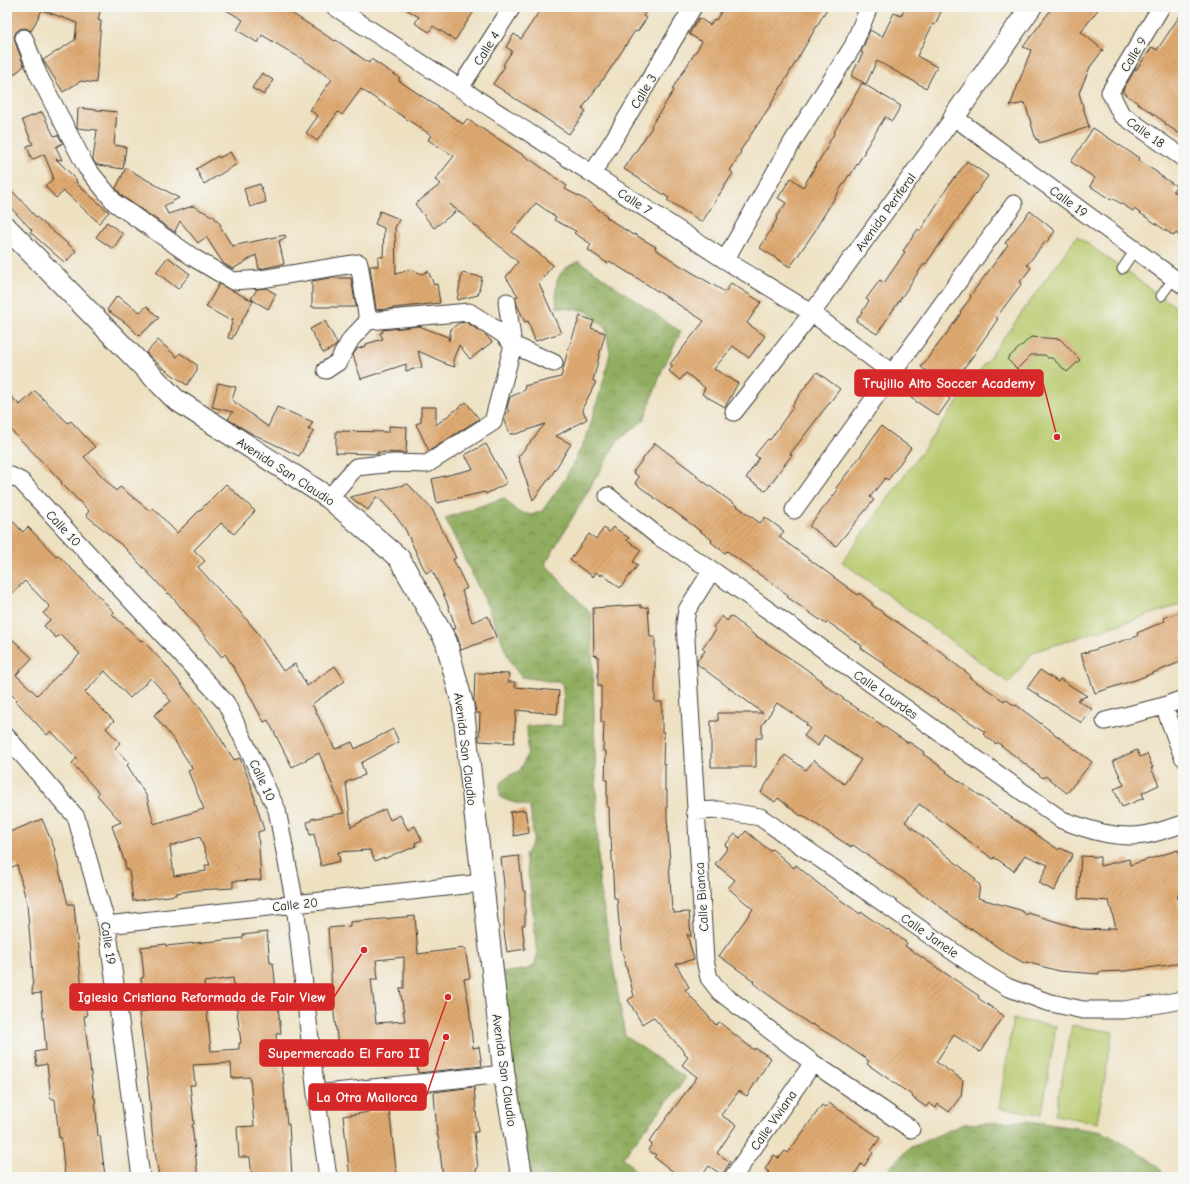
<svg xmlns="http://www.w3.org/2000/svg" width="1190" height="1184" font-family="'Comic Neue',sans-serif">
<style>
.green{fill:#b7c96c;stroke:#6a7244}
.forest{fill:url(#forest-crowns);stroke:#56643e}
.building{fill:url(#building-hatch);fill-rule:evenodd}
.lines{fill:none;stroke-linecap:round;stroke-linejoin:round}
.service-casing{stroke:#3c3a35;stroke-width:11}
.minor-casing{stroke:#3c3a35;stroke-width:19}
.tertiary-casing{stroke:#3c3a35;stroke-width:23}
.service{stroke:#fff;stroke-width:9}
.minor{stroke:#fff;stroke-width:17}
.tertiary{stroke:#fff;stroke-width:21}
.labels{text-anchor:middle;stroke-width:3;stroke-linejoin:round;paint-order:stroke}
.street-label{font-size:13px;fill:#1c1c1c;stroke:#f6f6f2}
.leader{fill:none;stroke:#d62828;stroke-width:1.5}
.callout-dot{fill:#d62828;stroke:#f6f6f2;stroke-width:1.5}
.callout{fill:#d62828;stroke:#d62828;stroke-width:1.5}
.callout-label{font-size:14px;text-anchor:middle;font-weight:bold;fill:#fff}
</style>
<defs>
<pattern id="forest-crowns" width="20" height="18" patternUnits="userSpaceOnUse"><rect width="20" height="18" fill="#91ad60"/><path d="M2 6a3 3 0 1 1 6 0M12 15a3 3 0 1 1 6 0" fill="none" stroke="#768c4e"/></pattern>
<pattern id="building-hatch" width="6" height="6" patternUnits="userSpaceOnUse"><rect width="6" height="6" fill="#dfaa72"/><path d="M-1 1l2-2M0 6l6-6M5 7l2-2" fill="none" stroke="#bf9262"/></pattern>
</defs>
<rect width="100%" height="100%" fill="#f6f6f2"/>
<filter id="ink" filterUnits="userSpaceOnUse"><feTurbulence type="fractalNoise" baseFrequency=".025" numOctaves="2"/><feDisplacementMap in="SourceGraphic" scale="8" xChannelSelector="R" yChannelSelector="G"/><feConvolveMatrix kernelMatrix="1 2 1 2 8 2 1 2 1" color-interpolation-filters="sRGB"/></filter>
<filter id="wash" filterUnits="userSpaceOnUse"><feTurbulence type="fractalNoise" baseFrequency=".012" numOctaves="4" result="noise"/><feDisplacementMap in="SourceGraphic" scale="16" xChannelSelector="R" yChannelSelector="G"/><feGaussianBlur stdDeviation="0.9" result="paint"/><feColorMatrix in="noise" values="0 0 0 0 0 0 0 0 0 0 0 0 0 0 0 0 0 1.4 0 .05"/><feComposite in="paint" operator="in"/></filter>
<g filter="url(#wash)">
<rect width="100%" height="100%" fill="#eee1c2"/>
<!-- green -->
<path class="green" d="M1077,236L1183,312V604L1033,652L1009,683L842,562Z
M1013,1019L1056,1026L1042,1114L999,1108Z
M1072,1025L1113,1032L1097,1123L1055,1115Z"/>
<!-- forest -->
<path class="forest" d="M579,261L681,332L663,368L644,420L618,440L545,564L591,614L599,881L625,1036L686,1078L623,1157L641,1177H531L511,1069L502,973L527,969L534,966L537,956L530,885L525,855L534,840L530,807C520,803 510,803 500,797V784L510,775L520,771L528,752L527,726H562L564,700L562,683L521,677L511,663L486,603L445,518L504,498L518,512L531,515L542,511L565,479L587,436L604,379L610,353L606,328L586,311L557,307C555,282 554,272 579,261Z
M1028,1121L1103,1132L1148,1158L1168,1177H881L909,1148L963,1124Z"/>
<g id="blocks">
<!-- building -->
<path class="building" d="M7,7H101L98,20L101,21L96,83L81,81L63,92L43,60L75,40L77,23L42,10L31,31L25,28L20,29L16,32L14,37L15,42L24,66L7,80Z
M221,7H282L335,41L336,40L369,63L371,59L386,69L400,78L398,80L463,124L467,119L534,162L567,186L565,189L586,200L607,216L606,217L633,235L634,234L656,247L655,249L678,264L725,292L731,283L761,302L747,323L765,336L749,358L733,346L714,369L738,383L725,407L702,394L705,388L686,373L680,380L669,371L673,366L670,364L704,321L637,278L609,261L607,263L588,250L591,244L574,233L576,231L554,220L556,217L536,203L512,232L553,265L539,283L561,333L535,341L528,321L525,322L517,305L515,297L518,296L506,277L518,262L450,204L455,212L434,228L415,204L441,184L435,180L454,156L428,140L431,135L361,89L342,115L338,112L317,141L306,133L318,116L310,110L332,79L302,59L262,35L258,43L237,30L243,20Z
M403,7H477L455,40L433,26L429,32L415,23L419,17Z
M542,7H649L643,16L647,18L637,32L635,31L603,80H602L582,109L586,111L569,134L493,84L505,66L503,65L512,51L506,47L514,34L521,39Z
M724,7H828L770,106L740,151L741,152L730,171L733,173L702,222L667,200L669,198L624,169L652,127L651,126L674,90L672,89L702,42L689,34L699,18L710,25L714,19L716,20Z
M905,7H943L935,25L933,24L917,56L937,67L926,88L877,61L866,84L851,76L863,53L861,52L870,30L882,37L894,13L901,16Z
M1053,7H1100L1081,32L1103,50L1090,67L1079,93L1089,127L1039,143L1038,139L1036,140L1025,103L1010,106L1031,50L1023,47Z
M1183,11V136L1165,124L1166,123L1122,92L1135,69L1136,70L1152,47L1157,50Z
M262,73L273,80L264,95L252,88Z
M862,83L901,106L892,121L885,117L864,151H865L850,176L849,175L816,228H817L790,267L760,248L777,219L776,218L786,203L778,198L791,178L803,187L829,144H828L835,132H834Z
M78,108L117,112L114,145L126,147L123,169L98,165L94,162L93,159L97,130L77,128Z
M42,112L54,136L58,135L63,143L56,147L62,160L56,159L76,179L77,184L109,212L99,223L64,191L56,198L45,186L53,179L52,178L53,176L44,154L32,160L27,146L33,144L22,120Z
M1093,128L1139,158L1138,160L1158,173V174L1176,186L1173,191L1183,197V238L1176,233L1174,236L1134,209L1133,211L1112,198L1111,200L1090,186L1095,178L1071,162Z
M230,152L237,164L204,184L196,169L218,156L219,158Z
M967,161L988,176L925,265H923L877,334L856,321L869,301L866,299L880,280L884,283L905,252L903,251L918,229L920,231L954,177L955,178Z
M126,168L179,198L164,206L168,214L193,206L214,217L221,225L220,226L232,246L285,235L286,237L279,241L284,264L259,269L256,255L233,269L223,263L206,237L198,243L180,221L175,231L176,233L122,196L116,188Z
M260,184L266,202L250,207L244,189Z
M7,185L35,216L76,251L65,263L30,232L32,230L7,204Z
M380,211L399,219L395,228L396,274L411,269L422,274L428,271L434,285L437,284L440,303L376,310L370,266H378V257H383L384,228L375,224Z
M1030,211L1055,231L1046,243L1045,242L1027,265L1031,268L1020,282L1022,283L996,318L998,319L975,352H976L944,394L950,399L938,416L911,398L928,372L921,367L949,330L961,313L960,312L971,297L970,296L1008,245L1005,243Z
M107,222L123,234L113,249L96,237Z
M168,257L190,274L178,289L156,272Z
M462,273L482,277L478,295L457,300Z
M330,278H351L356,307H312V281Z
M219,284L253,301L232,339L228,338L233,318L231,321L206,307Z
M266,288L276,294L268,309L251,299L257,289Z
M117,296L140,312L147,306L159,318L139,336L127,324L107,310Z
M580,316L594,321L591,328L605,333L593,381L596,382L582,409L587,419L556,436L571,444L551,476L533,500L518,457L545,424L516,434H510L504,418L506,413L509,412L507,408L510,397L525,390L524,386L561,377L568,350Z
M325,321L337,343L336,346L323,353L310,329Z
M466,322L486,335L492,342L470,359L459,345L453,360L455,367L445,364V363L418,351L422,367L406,371V364L361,379L353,355L357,349L366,346V344L383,339L380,333L383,332L382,330L419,326L448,337L449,341L451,329L459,323Z
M1031,337L1060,339L1080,360L1067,372L1052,358H1048L1045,355H1031L1017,369L1007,359Z
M158,340L177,357L180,353L197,365V370L187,385L163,368L146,353Z
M817,372L840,389L790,454L792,455L781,469L766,491L746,478L759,458L755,455L768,439L770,440L793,407L792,406L802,391Z
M218,383L236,387L232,400L268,427L277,407L313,422L308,430H314L299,456L251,433L232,422L228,419L233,412L212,407Z
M35,391L68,423L71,421L95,447L84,457L116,491L120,487L150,511L153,508L177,533L226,484L255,511L234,534L221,523L194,550L205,561L198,567L235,608L236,607L257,632L283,671L295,664L307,686L335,666L345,681L312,704L335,749L352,742L355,749L393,729L399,742L361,763L365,775L346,782L351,827L385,809L390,820L400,815L408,830L415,826L422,840L415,843L416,846L400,853L399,852L384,859V857L375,861L370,850L338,852L340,861L321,866L314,834L310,835L307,822L311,821V819L344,813L319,753L292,767L268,720L264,722L240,678L225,654L222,657L169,593L168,594L125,548L86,515L89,511L61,483L62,482L7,426V393L20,405Z
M466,402L479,419L429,451L416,424L421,422V407H436V425Z
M389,426L407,427L406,453L377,452L379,454L336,453V431L389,432Z
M881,426L911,448L888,480L885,478L870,497L874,500L836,546L809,526L838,490L836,488L859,458Z
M655,443L697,475L696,476L760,523L765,517L784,531L779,537L858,595L859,593L872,603V605L947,656L946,657L970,675L969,677L1004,701L1005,699L1015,706L1016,705L1092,762L1067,793L1045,776L1043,778L997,742L996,744L983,734L985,732L884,665L885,664L861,648L862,646L828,622L826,624L787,597L788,595L727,551L725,553L711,542L712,540L670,508L669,509L635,483L639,477L633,472Z
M486,444L507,483L486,494L485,492L437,503L432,479L473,469L465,455Z
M408,484L432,509L456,558L453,559L467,588L462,591L472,622L488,616L496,637L461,650L458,638L453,629L456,628L446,600L432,570L426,573L405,529L394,514L377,496L368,510L350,497Z
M7,515L23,532L28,527L56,556L58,555L114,612L112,614L141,641L142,640L166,665L207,717L234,760L240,758L252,787H251L264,830L258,832L261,880L233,881V888L197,890L176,893V895L133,901L129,870H126L125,863L112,826L121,822L97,795L99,793L72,763L77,758L51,731L47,735L16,701L17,700L7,690V634L32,658L16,675L37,695L80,654L60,634L56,638L44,626L50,620L43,613L50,607L25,581L7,598ZM105,671L130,698L151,678L171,701L154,715L174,740L193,769L188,771L204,809L154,824L147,797L127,765L129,763L115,748L120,743L106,728L114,721L85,692ZM200,837L210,865H205L206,871L174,876L170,846Z
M613,527L629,538L627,540L641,550L633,562L638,565L620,588L602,574L601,576L596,572L593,577L570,560L589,534L596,539L604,528L609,532Z
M641,605V608L648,607L650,637H655V702H662V732H664L663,764H665V790H667V817L670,864H669L672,910H674V913L689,912L691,937L687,934L694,959L676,964L689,987L685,990L716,1025L719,1022L754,1050L755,1048L771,1058L747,1096L739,1091L721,1115L736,1125L717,1153L730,1162L722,1175L709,1166L701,1177H680L654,1157L656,1155L648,1150L652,1144L649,1142L697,1077L682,1065L688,1057L684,1054L685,1053L653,1017L642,1024L628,1000L634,996L621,947L617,898H614L611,837H610L609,807H607V780H605L606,751H603L604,722H601V686H598V656L594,655L593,608Z
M1183,611V661L1138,679L1095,693L1081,654L1138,636L1137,633L1165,621L1163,618Z
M722,616L727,621L731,616L753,634L802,666L821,680L820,681L848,702L908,743L909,742L924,752L923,754L947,771L946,772L1028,829L1059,850L1060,848L1073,854L1054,891L1039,883L1048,865L1025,855L1014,871L994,857L993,859L919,804L905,822L976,879L975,881L980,885L978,898L1020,910L1027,915L1028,913L1081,929L1108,930V928H1116L1109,901L1078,899L1081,856L1100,857V866L1129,859L1130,865L1178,850L1180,855L1183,854V894L1177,896L1183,924V963L1125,971L1099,972V974L1059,971L1026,962V964L1006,953L971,928L970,930L925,895L924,896L906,882V881L876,861L853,845L851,847L802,815L801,816L778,798L775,802L761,792L785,755L806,770L814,760L844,784L861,760L824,735L818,746L804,736L810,728L806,725L807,723L777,703L762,725V738H756V767H711V721H718V713H763L697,664V661L705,651L702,648L716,630L713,627Z
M1040,670L1058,682L1060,679L1087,696L1077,700L1092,709L1082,723L1027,688Z
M475,673L509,674L508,682H515V687L559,691L557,714L516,710L514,743L479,741L480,713H476L474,702Z
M1137,750L1140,757L1147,754L1153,768H1151L1159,785L1142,793L1144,798L1122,807L1114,789L1124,785L1113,761Z
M525,810L529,833L514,836L510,812Z
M42,819L55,850H54L68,904H74L80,972L87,1016H84L94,1098H95L98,1136H100L105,1176L65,1177L61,1137L59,1138L55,1099H51L47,1064L37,1066L35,1052L46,1050L41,993L32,994L33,975L27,904L17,865L7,869V833Z
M746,831L770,851L772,849L794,868L796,865L820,885L860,914L861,912L887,930L888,929L907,943L905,946L979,996L978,998L1004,1016L980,1052L954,1035L936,1062L963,1080L961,1096L949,1112L938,1104L936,1108L929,1103L926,1107L912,1097L913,1096L867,1064L869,1061L834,1037L812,1024L811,1025L763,991L753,983L754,981L719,956L753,909L728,888L735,880L715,864L728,848L725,845L735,834L740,838Z
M519,856L523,891H525V925H522L525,949L507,952L504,932V884L501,858Z
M415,916L418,954L465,948L470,978L464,979L469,1006L473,1048L479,1047L482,1066L418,1073L415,1052L386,1054V1052L356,1055L357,1060L340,1062L331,989H332L328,928L350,926V922ZM404,957V988H400L405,1021L376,1023L371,979H378L376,960Z
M267,932L270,963H273L281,1033L276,1034L278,1065H281L282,1074H283L286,1114L287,1124H289L292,1177H252L250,1157H239L237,1127L254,1126L250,1077L232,1078L231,1063L193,1065L195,1085H190L194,1124L192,1125L198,1177H159L152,1132L149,1089L139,1013L145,1012L141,978L144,977L141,947L166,944V946L243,938V935ZM233,978L241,1043H239V1049L211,1051L204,982Z
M474,1087L478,1132H474L478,1168L476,1169L477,1177H443L438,1135H437L434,1092Z
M829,1103L880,1138L871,1151L873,1153L864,1166L861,1164L853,1177H765L769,1172L765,1169L774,1155L779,1158L785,1151L788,1153L822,1105L825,1107Z
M389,1109L397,1177H350L343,1116Z"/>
</g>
</g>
<g filter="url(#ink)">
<use href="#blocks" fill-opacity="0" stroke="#3c3a35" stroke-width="1"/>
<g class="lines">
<defs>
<path id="service" d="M1122,269L1135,250
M1161,296L1174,278"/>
<path id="minor" d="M335,7L725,260L812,313L892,373
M1161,7L1110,92L1121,114L1183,158
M24,38L38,74L86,167L115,203L194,258L233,281L261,279L359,263L368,321
M460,88L512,7
M592,174L614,139L693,7
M725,260L793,141L853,46L869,7
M326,370L338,362L351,339L368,321L469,312L503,334L513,345L554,363
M734,412L812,313L954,117L1183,285
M7,474L21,481L226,703L277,810L295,904L316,1094L328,1177
M608,496L659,537L712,570L1062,820C1089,830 1115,839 1144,835C1157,833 1170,828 1183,824
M329,498L356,467L394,463L427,464L493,422L513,345L507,302
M794,510L1014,204
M712,570L687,610L685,623L705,960L709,978L720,992L813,1063L911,1129
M1164,706L1183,757
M1105,721L1164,706L1183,699
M7,737L76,817L107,925L141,1177
M695,811L718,810L760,817L981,971L1007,987L1047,1002L1083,1010H1124L1183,1000
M107,925L482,883
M316,1094L504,1074
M733,1177L813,1063"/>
<path id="tertiary" d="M954,117L1031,7
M7,228L175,399L329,498L399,558L446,641L463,706L504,1074L522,1177"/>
</defs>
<!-- service casing -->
<use href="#service" class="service-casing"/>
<!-- minor casing -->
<use href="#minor" class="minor-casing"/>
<!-- tertiary casing -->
<use href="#tertiary" class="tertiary-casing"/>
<!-- service -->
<use href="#service" class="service"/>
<!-- minor -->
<use href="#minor" class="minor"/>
<!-- tertiary -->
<use href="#tertiary" class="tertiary"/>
</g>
</g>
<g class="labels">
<!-- street labels -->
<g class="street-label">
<text transform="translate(486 48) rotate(-58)" y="5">Calle 4</text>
<text transform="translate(1133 54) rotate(-59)" y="5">Calle 9</text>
<text transform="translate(643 91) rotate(-59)" y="5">Calle 3</text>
<text transform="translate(1146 132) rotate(35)" y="5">Calle 18</text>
<text transform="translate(635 201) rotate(33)" y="5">Calle 7</text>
<text transform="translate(1069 201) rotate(36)" y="5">Calle 19</text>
<text transform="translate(885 212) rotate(-54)" y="5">Avenida Periferal</text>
<text transform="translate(286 471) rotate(33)" y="5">Avenida San Claudio</text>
<text transform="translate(64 528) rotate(47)" y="5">Calle 10</text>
<text transform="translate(886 694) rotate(35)" y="5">Calle Lourdes</text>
<text transform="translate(466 749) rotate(83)" y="5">Avenida San Claudio</text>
<text transform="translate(263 780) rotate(65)" y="5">Calle 10</text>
<text transform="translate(701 897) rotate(-94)" y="5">Calle Bianca</text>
<text transform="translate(295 904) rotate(-6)" y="5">Calle 20</text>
<text transform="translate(930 935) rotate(35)" y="5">Calle Janele</text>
<text transform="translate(109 943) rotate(81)" y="5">Calle 19</text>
<text transform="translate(505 1070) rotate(82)" y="5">Avenida San Claudio</text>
<text transform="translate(773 1120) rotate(-55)" y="5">Calle Viviana</text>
</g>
</g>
<!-- callouts -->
<path class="leader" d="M1057 437L1043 383M364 950L334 997M448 997L428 1053M446 1037L426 1097"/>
<g class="callout-dot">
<circle cx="1057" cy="437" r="4"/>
<circle cx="364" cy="950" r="4"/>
<circle cx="448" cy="997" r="4"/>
<circle cx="446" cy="1037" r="4"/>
</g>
<g class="callout">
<rect x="855" y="370" width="188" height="26" rx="4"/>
<rect x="70" y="984" width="264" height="26" rx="4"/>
<rect x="260" y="1040" width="168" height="26" rx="4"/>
<rect x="309" y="1084" width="117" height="26" rx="4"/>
</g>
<g class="callout-label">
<text x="949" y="388">Trujillo Alto Soccer Academy</text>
<text x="202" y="1002">Iglesia Cristiana Reformada de Fair View</text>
<text x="344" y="1058">Supermercado El Faro II</text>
<text x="367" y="1102">La Otra Mallorca</text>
</g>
<!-- margin -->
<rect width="1190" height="1184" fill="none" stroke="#f6f6f2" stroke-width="24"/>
</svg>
